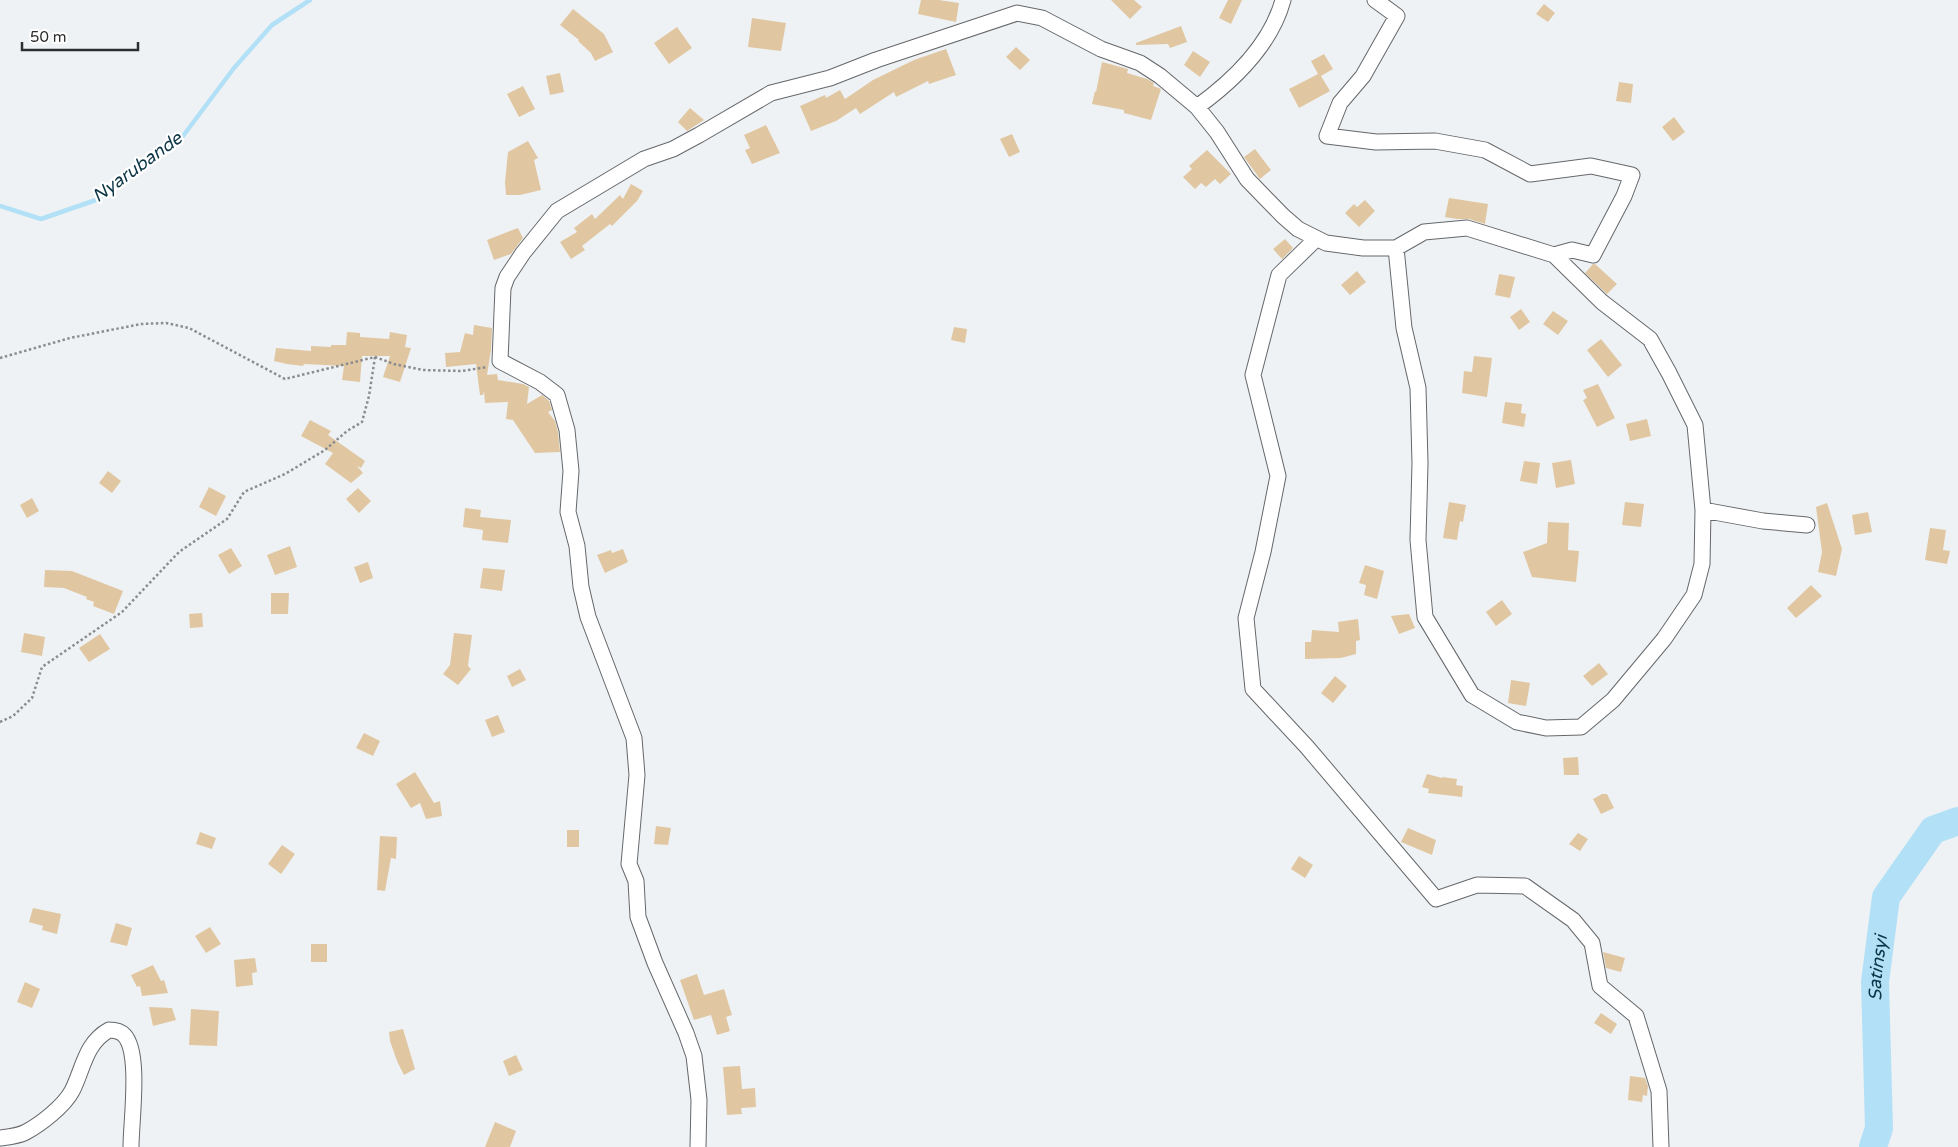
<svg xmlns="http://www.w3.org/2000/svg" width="1958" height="1147" font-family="'Varela Round',sans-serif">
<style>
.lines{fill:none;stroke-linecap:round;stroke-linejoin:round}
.stream{stroke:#b2e0f7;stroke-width:4.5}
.river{stroke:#b2e0f7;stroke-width:28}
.building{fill:#e0c7a2}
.minor-casing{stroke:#65676a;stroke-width:17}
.path{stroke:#8a8c8d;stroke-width:2.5;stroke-dasharray:2.5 2.5;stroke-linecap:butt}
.minor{stroke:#fff;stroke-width:15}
.labels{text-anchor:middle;stroke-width:4.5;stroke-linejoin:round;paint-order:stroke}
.water-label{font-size:18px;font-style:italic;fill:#0c3545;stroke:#fff}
</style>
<rect width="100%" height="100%" fill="#eff2f4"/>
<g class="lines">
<!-- stream -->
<path class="stream" d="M0,206L41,219L96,200L183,136L234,68L272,25L310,0"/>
<!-- river -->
<path class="river" id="s1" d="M1873,1147L1879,1128L1875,982L1886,897L1933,830L1958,821"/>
</g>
<!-- building -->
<path class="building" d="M921,0H939L959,3L956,22L918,14Z
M1111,0H1134L1142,7L1130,19Z
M1228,0H1242L1231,24L1219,18Z
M1544,4L1555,13L1548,22L1536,14Z
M573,9L604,34L613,52L595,61L591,53L578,41L579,40L560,25Z
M752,18L786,23L781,51L748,47Z
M1181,26L1187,42L1170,48L1168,44L1136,45V43Z
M677,27L692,48L669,64L654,43Z
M1016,47L1030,60L1020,70L1006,57Z
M946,49L956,75L929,84L928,81L896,97L894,92L860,114L856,108L836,121L811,131L800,106L825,95L826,98L840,90L845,99L873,80L914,60Z
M1193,51L1210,62L1200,77L1184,65Z
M1324,54L1333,69L1321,76L1330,91L1299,108L1289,89L1318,74L1311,61Z
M1102,62L1128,69L1127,73L1147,79L1154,83L1153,86L1161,89L1151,120L1124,113V110L1092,104L1095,91L1096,92Z
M560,73L564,92L550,95L546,76Z
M1619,82L1633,84L1631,103L1616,101Z
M523,86L535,109L519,117L507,94Z
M690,108L704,120L687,131L678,122Z
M1674,117L1685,132L1673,141L1662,127Z
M766,125L780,153L752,164L745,150L750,148L744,135Z
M1012,134L1020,152L1009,157L1000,139Z
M528,141L538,158L534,160L541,190L520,195H506L505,182L508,152Z
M1255,149L1271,170L1260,179L1244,157Z
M1207,150L1231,174L1220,184L1215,179L1206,187L1201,183L1195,189L1183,177L1192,169L1189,166Z
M631,184L643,191L637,201L612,226L610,224L582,246L585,250L571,259L560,242L577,232L574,228L592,214L595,219L620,195L623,199Z
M1449,198L1488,204L1485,224L1469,219H1457L1445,217Z
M1365,200L1375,211L1359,227L1345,213L1354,204L1357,207Z
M518,228L523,238L511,254L494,260L487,240Z
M1285,239L1293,248L1282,259L1273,249Z
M1593,264H1595L1617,284L1607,294L1585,273Z
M1357,271L1366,282L1350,295L1341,285Z
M1499,274L1515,277L1510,298L1495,295Z
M1521,309L1530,322L1519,330L1510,317Z
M1553,311L1568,321L1558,335L1543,324Z
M474,325L492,328L491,350L487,375L497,374L498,380L523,384L529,387L527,404L542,395L549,401L552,410L548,412L555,421L558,432L560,452L535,453L513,420L506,419L508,402L485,403L484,391L483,395H480L476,364L446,367L445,353L460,352L465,333L473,335Z
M954,327L967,329L965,343L951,340Z
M347,332L360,333V337L389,339L390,332L407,335L405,347L411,348L400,382L383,377L390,356H362L360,382L342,380L344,366L304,364L303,366L287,364L274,361L276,348L311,351V346L331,347V345H346Z
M1601,339L1622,365L1608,377L1587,350Z
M1474,356L1492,358L1487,397L1462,393L1464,371L1472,372Z
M1598,384L1615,418L1597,427L1583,400L1587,398L1583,390Z
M1505,402L1522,404L1521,413L1526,414L1524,427L1502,423Z
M1647,419L1651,436L1630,441L1626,424Z
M310,420L331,431L328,435L365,461L361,468L357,466L363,473L351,483L325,464L333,453L301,436Z
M1571,460L1575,484L1556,488L1552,463Z
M1524,461L1540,463L1537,484L1520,481Z
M108,471L121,481L112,493L99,483Z
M209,487L226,496L216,516L199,507Z
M358,488L371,501L359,513L346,499Z
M32,498L39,511L27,518L20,505Z
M1449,502L1466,505L1463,522L1460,521L1457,540L1443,538Z
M1625,502L1644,504L1641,527L1622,525Z
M1827,503L1842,549L1836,576L1818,572L1822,552L1816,507Z
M465,508L481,510L480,517L511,520L508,543L482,540L483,530L463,527Z
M1868,512L1872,532L1855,535L1852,515Z
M1548,522L1569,523L1568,550L1579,551L1576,582L1532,577L1523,552L1547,543Z
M1930,528L1946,530L1943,550L1950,551L1947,564L1925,560Z
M290,546L297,567L275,575L267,555Z
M231,548L242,566L229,574L218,555Z
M623,549L628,562L605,573L597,555L611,550L612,553Z
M368,562L373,578L360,583L354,567Z
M1365,565L1384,571L1377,599L1364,595L1366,585L1359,583Z
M483,568L505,570L502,591L480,588Z
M45,570L72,571L123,591L114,614L93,606L94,602L86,599L87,597L64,588L44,587Z
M1811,585L1822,596L1796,618L1787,608Z
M271,593H289L288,614H271Z
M1502,600L1512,614L1496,626L1486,612Z
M202,613L203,627L190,628L189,614Z
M1409,614L1415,628L1399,634L1391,616Z
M1358,619L1360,640L1356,641V654L1341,658L1305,659V642H1311L1312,630L1339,632L1338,622Z
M24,633L45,637L42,656L21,652Z
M454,633L472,635L468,666L471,669L458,685L443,674L450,665Z
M100,634L110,649L89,662L79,648Z
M1599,663L1608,674L1592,686L1583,676Z
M520,669L526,680L512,687L507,676Z
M1335,676L1347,686L1333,703L1321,693Z
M1511,680L1530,683L1526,706L1508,703Z
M498,715L505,732L492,737L485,720Z
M364,733L380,741L373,756L356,748Z
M1578,757L1579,775H1564L1563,758Z
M415,772L434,803L440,801L442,816L426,819L420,803L411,808L396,784Z
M1427,774L1442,778V777L1457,779L1456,785L1463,786L1462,797L1428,793L1429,789L1422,787Z
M1602,794H1607L1614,808L1601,814L1593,799Z
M656,826L671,828L668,845L654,844Z
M1408,828L1436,840L1432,855L1401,842Z
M567,830H579V847H567Z
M200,832L216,838L212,849L196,844Z
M1578,833L1588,839L1580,851L1569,844Z
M380,836L397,837L396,859L391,858L385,891L377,890Z
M282,845L295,854L281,874L268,864Z
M1299,856L1313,865L1305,878L1291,869Z
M33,908L61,914L57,934L42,930L43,926L29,922Z
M116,923L132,928L127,946L110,942Z
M210,927L221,944L206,953L195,936Z
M311,944H327V962H311Z
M1603,952L1625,958L1621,972L1606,968Z
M255,958L257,972L252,973L253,985L236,987L234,960Z
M153,965L161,981L164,980L168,993L142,996L140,986L137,987L131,975Z
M697,974L704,995L724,989L732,1015L726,1017L730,1031L717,1035L711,1015L694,1020L680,980Z
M25,982L40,989L32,1008L17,1002Z
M149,1007L172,1008L176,1020L153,1026Z
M191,1009L219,1011L217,1046L189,1045Z
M1601,1013L1617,1024L1611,1034L1594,1023Z
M403,1029L415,1069L404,1075L397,1061L390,1041L389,1032Z
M516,1055L523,1070L509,1076L503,1061Z
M740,1066L742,1089L755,1088L756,1107L741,1108L742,1114L727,1115L723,1067Z
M1630,1076L1645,1078L1648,1086L1647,1096L1643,1095L1642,1102L1628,1100Z
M495,1122L516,1131L510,1147H485Z"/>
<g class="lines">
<defs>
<path id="minor" d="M1375,0L1397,16L1363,76L1340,103L1327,136L1376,142L1435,141L1485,150L1530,174L1591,166L1632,175L1624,196L1593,255L1572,250L1554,255L1467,228L1424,232L1396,248L1404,328L1418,388L1420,463L1418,540L1425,617L1472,695L1517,722L1546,728L1581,727L1613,700L1664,639L1694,595L1702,564L1703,510L1763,521L1807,525
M1197,107C1233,81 1271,44 1283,0
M1316,239L1279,275L1253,375L1278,476L1263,552L1246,618L1253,689L1307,747L1436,899L1477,885L1525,886L1573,920L1592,943L1600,986L1636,1016L1659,1091L1661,1147
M1554,255L1602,302L1650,339L1669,373L1695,425L1703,510
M0,1138C8,1137 19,1136 26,1132C41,1124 64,1106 72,1091C83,1070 85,1043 109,1030C114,1030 120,1031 124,1035C141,1052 131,1121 131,1147
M698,1147L699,1100L694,1056L686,1033L655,963L638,917L636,881L629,864L637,775L634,738L588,617L581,587L577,546L568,512L571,471L567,430L557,395L540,382L500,361L503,288L507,277L523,253L557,211L644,159L673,149L699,135L771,93L830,78L876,60L1017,13L1042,18L1101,49L1140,63L1160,76L1197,107L1217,132L1247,179L1283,216L1298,229L1326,243L1363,248H1396"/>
</defs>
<!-- minor casing -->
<use href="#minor" class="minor-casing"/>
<!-- path -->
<path class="path" d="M0,358L70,338L141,324L166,323L189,328L285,379L375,357L394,364L423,370L462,371L487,367
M0,722L13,716L32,698L42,667L122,612L179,552L227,519L244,492L285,474L325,450L347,431L362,422L369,396L375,357"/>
<!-- minor -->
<use href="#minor" class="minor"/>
</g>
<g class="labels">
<!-- water labels -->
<g class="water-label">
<text transform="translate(137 167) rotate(-36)" y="6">Nyarubande</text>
<text dy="6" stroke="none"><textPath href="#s1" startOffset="180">Satinsyi</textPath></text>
</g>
</g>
<!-- scale -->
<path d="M22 42v8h116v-8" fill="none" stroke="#2d2e2f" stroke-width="2.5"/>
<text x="30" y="42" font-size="15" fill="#2d2e2f" stroke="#ffffff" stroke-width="4" paint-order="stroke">50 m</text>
</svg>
